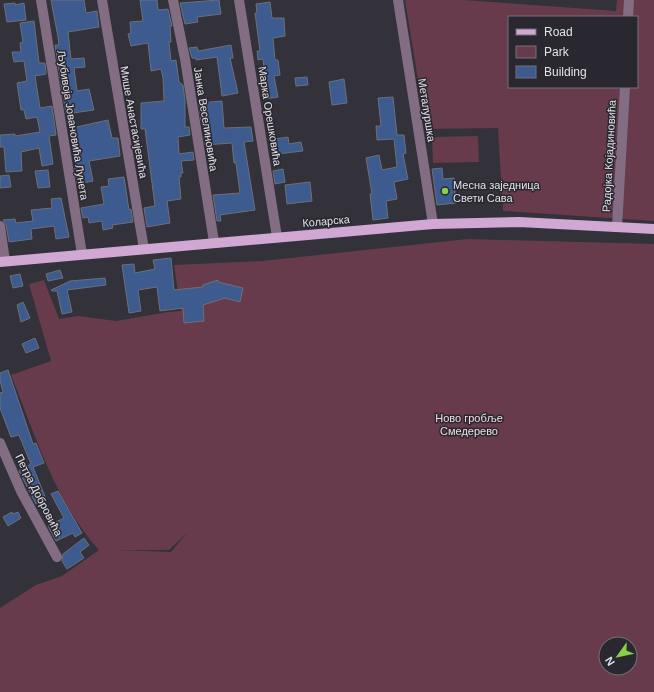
<svg xmlns="http://www.w3.org/2000/svg" width="654" height="692" font-family="Arial,sans-serif">
<style>
.green{fill:#683b4c;fill-rule:evenodd}
.building{fill:#3d5b8e;stroke:#6b7079}
.lines{fill:none;stroke-linecap:round;stroke-linejoin:round}
.minor{stroke:#826d83;stroke-width:10}
.major{stroke:#d1a7d3;stroke-width:10}
.poi-dot{fill:#89cf48;stroke:#29272f;stroke-width:1.5}
.labels{text-anchor:middle;stroke-width:3;stroke-linejoin:round;paint-order:stroke}
.street-label{font-size:11px;fill:#e2e1e6;stroke:#29272f}
.poi-label{font-size:11px;fill:#e2e1e6;stroke:#29272f;text-anchor:start}
.park-label{font-size:11px;fill:#f2dde4;stroke:#29272f}
</style>
<rect width="100%" height="100%" fill="#33313a"/>
<!-- green -->
<path class="green" d="M405,0H464L616,11L617,0H654V221L503,211L498,128L426,129ZM509,17H637V87H509Z
M478,136L479,162L433,163L432,137Z
M468,239L654,244V692H0V608L36,585L62,576L99,550C55,502 35,434 11,375L51,361L29,284L44,280L59,319L78,316L116,321L168,312L181,311L174,265L262,261ZM187,533L171,552L119,550H169ZM606,644H630V668H606Z"/>
<!-- building -->
<path class="building" d="M51,0H84L86,13L97,11L99,27L68,32L71,59L84,58L85,67L74,68L77,91L89,89L94,110L66,114L55,45H59L58,37Z
M140,0H157L158,10L168,9L172,26H170L171,42H169L171,61L176,60L179,82L183,85L185,100V127H189L190,135L178,137L179,154L193,152L194,160L181,161L183,173H181V177H179L181,199L167,201L170,223L147,227L144,208L155,206L145,129H141V103L164,101L163,78L161,69L151,71L148,43L131,46L128,34L131,33L130,22L143,21Z
M219,0L221,14L197,17L198,22L185,24L180,3Z
M270,2L272,18H284L285,36L273,38L275,60H278L280,75L274,76L278,97L264,99L261,83L265,82L263,59L258,60L257,51H260L255,13H257L256,4Z
M15,3V5L24,3L26,20L7,22L4,4Z
M34,21L39,63H45L46,74L35,76L40,108L52,106L56,135L49,136L53,164L42,166L39,148L21,152L22,171L6,172L4,147H0V135L15,134V136L40,132L37,117L26,119L24,110H21L17,83L27,81L24,61L14,62L12,52H21L20,43L23,42L20,23Z
M231,45L233,58H230L238,93L222,96L217,57L196,60V58H192L189,48L197,47L198,51Z
M307,77L308,85L296,86L295,78Z
M344,79L347,103L332,105L329,82Z
M393,97L397,135H404L406,153L403,154L408,179L394,182L397,199L386,201L388,218L373,220L370,194H372L366,158L379,155L382,170L397,167L394,139L377,140L376,126H381L378,98Z
M222,101L224,128L251,127L253,141L244,142L255,210L220,215L221,221H217L213,195L240,193L236,163H234L232,143L205,145L204,137H207L206,121H201L199,103Z
M108,120L112,138H118L120,156L89,161L93,181L77,184L75,168L77,167L74,145H76L72,128Z
M288,137L289,144L301,142L303,151L277,154L275,139Z
M442,168L443,179L454,178L456,203L437,205L432,169Z
M283,169L285,182L275,184L273,171Z
M48,170L50,187L38,188L35,171Z
M9,175L11,187L0,188V176Z
M124,177L129,210L131,209L133,222L112,225L113,228L103,230L102,221L89,223L88,217L83,218L81,208L104,204L101,187L109,186L108,179Z
M310,182L312,201L287,204L285,185Z
M61,198L69,237L56,239L54,226L31,229L32,239L9,242L6,225L3,220L15,219L16,223L33,221L31,210L52,208L51,199Z
M171,258L174,290L203,287V285L218,280V282L243,288L240,302L225,298L203,305L204,321L184,323L183,308L160,311L157,287L138,290L141,311L129,313L122,265L134,264L135,273L155,269L153,260Z
M60,270L63,278L48,281L46,274Z
M20,274L23,286L13,288L10,276Z
M105,278L106,285L67,290L72,312L62,314L57,291H52L51,290L70,281Z
M23,302L30,318L21,322L17,305Z
M35,338L39,348L26,353L22,344Z
M8,370L33,444L36,443L44,463L33,467L46,499L36,504L19,471L31,464L19,435L11,437L0,408V393L3,392L0,381V373Z
M58,491L82,533L75,537L73,533L56,541L48,526L64,518L51,494Z
M12,512L13,514L18,512L21,518L8,526L3,517Z
M84,538L89,545L80,552L84,558L67,569L62,561L63,554Z"/>
<g class="lines">
<!-- minor -->
<path class="minor" d="M41,0L82,254
M102,0L144,249
M173,0L185,59L214,242
M239,0L277,237
M398,0L433,224
M628,17L629,0
M0,226L5,261
M617,227L625,87
M0,443L21,491L57,557"/>
<!-- major -->
<path class="major" d="M0,262L433,224L519,222L654,229"/>
</g>
<!-- markers -->
<circle class="poi-dot" cx="445" cy="191" r="4"/>
<g class="labels">
<!-- street labels -->
<g class="street-label">
<text transform="translate(427 110) rotate(81)" y="4">Металуршка</text>
<text transform="translate(270 116) rotate(81)" y="4">Марка Орешковића</text>
<text transform="translate(206 119) rotate(81)" y="4">Јанка Веселиновића</text>
<text transform="translate(134 122) rotate(80)" y="4">Мише Анастасијевића</text>
<text transform="translate(73 125) rotate(81)" y="4">Љубивоја Јовановића Лунета</text>
<text transform="translate(609 156) rotate(-87)" y="4">Радојка Којадиновића</text>
<text transform="translate(326 221) rotate(-5)" y="4">Коларска</text>
<text transform="translate(39 495) rotate(63)" y="4">Петра Добровића</text>
</g>
<!-- poi labels -->
<g class="poi-label">
<text x="453" y="189">Месна заједница<tspan x="453" dy="13">Свети Сава</tspan></text>
</g>
<!-- park labels -->
<g class="park-label">
<text x="469" y="422">Ново гробље<tspan x="469" dy="13">Смедерево</tspan></text>
</g>
</g>
<!-- legend -->
<rect x="508" y="16" width="130" height="72" fill="#29272f" stroke="#737178"/>
<rect x="516" y="29" width="20" height="6" fill="#d1a7d3" stroke="#737178"/>
<text x="544" y="36" font-size="12" fill="#e2e1e6">Road</text>
<rect x="516" y="46" width="20" height="12" fill="#683b4c" stroke="#737178"/>
<text x="544" y="56" font-size="12" fill="#e2e1e6">Park</text>
<rect x="516" y="66" width="20" height="12" fill="#3d5b8e" stroke="#737178"/>
<text x="544" y="76" font-size="12" fill="#e2e1e6">Building</text>
<!-- north arrow -->
<g transform="translate(618 656) rotate(237)"><circle r="19" fill="#29272f" stroke="#737178"/>
<path d="M0-3L7 15L0 10L-7 15Z" fill="#89cf48"/>
<text y="-6" font-size="11" font-weight="bold" text-anchor="middle" fill="#e2e1e6">N</text>
</g>
</svg>
